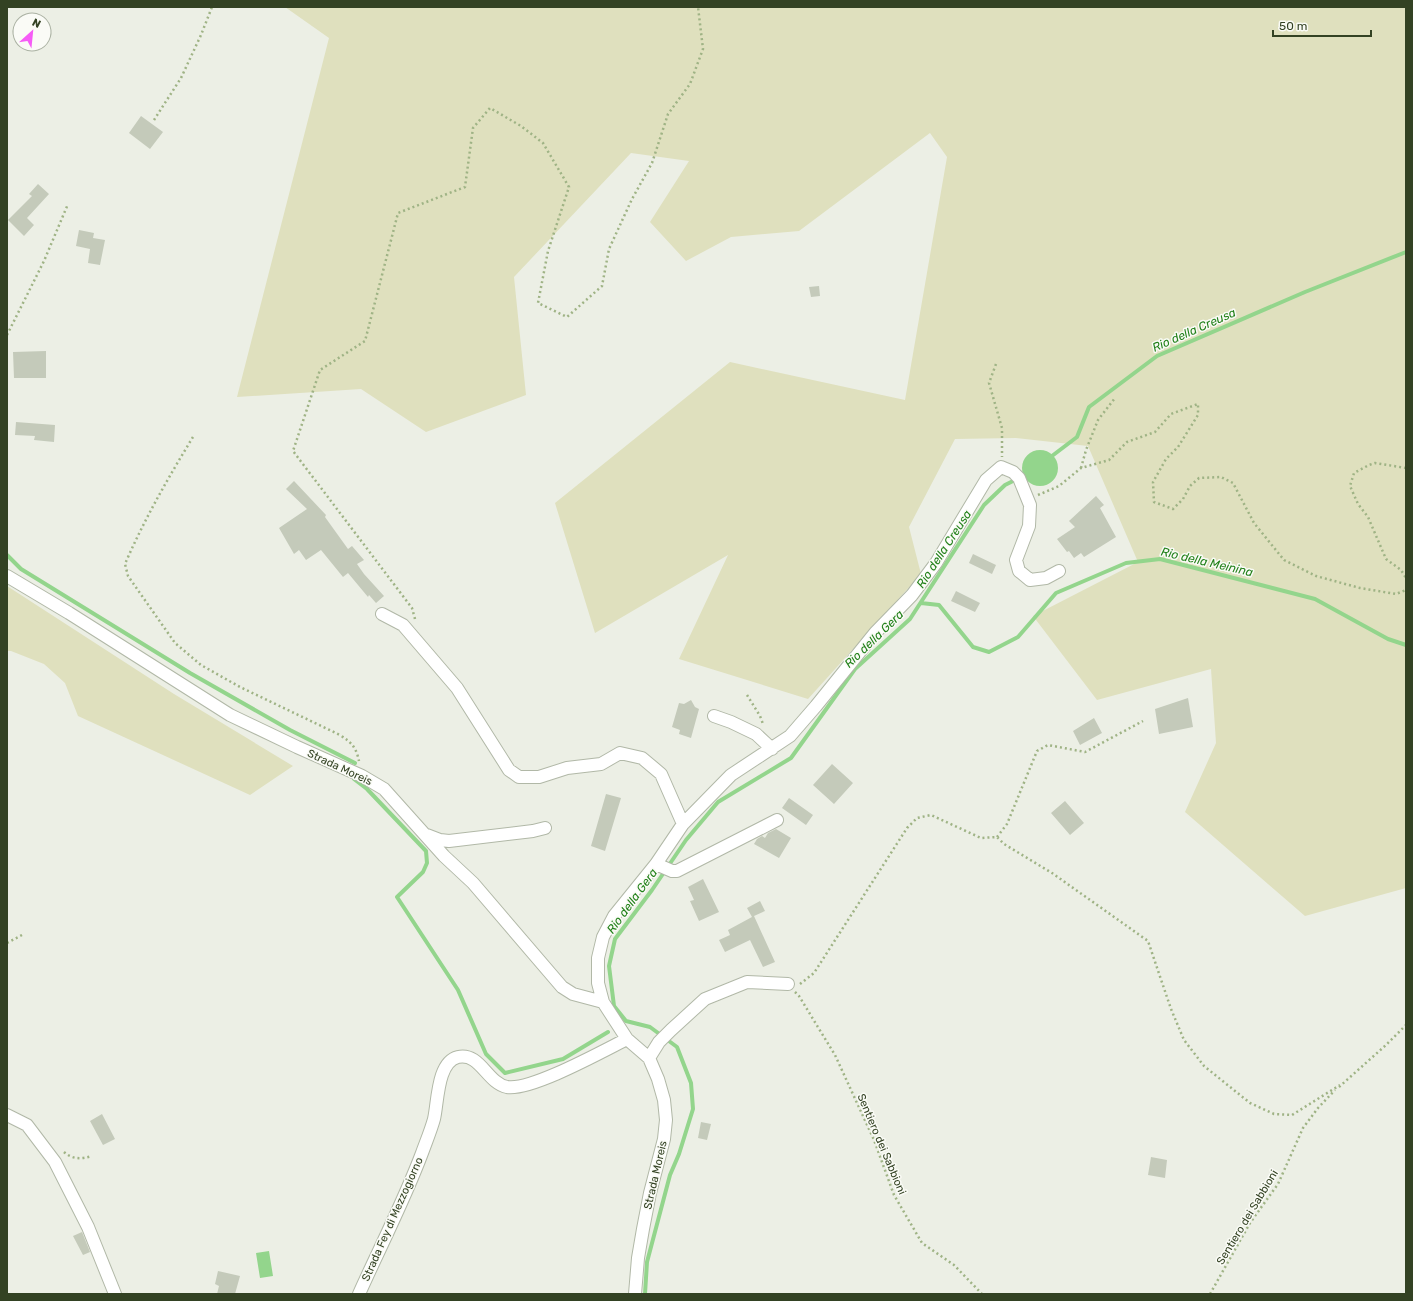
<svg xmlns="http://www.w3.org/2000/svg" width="1413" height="1301" font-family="Rubik,sans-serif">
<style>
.green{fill:#dfe0be}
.water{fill:#93d58c}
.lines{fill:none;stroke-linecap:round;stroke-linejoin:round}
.stream{stroke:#93d58c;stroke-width:4}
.building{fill:#c4caba}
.minor-casing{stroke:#b1b8a7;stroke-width:14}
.path{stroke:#9fb385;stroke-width:2.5;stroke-dasharray:2 3;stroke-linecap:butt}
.minor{stroke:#fff;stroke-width:12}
.labels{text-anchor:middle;stroke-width:3;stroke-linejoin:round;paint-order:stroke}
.street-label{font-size:11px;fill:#334223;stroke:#fafbf6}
.water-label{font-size:12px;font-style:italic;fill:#22811a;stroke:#fafbf6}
</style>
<rect width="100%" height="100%" fill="#ecefe5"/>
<!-- green -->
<path class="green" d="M285,7H1406V888L1305,916L1185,812L1216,743L1211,669L1097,700L1033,616L1138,562L1088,446L1016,438L955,439L909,527L921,574L808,699L679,659L728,555L595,633L555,503L730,362L905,400L947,157L930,133L799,231L731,237L686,261L650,222L689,161L631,153L514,277L526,395L426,432L361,389L237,397L329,38Z
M7,586L174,694L293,766L250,795L78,716L65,683L44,664L11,651H7Z"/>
<!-- water -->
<path class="water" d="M1022 468a18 18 0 1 1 36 0a18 18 0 1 1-36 0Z
M269,1251L273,1276L260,1278L256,1253Z"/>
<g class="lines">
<!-- stream -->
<path class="stream" d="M1048,459L1077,437L1089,407L1157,356L1305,292L1406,252
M7,555L21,569L190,673L290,730L355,763
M921,603L939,605L973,647L989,652L1018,637L1056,593L1126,563L1160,559L1315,599L1388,639L1406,645
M354,779L367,789L426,851L427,863L423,872L397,897L458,990L486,1054L505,1073L563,1059L608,1032
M645,1294L647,1262L670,1175L679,1154L693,1109L691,1083L677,1047L650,1027L626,1021L614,1006L609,966L615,939L652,890L686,840L718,802L791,758L855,669L910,619L984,505L1005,485L1017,479"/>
</g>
<!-- building -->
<path class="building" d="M141,116L163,132L150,149L129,133Z
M38,184L49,194L27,218L34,225L24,236L8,220L32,196L29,194Z
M79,230L94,233L93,238L105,240L100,265L88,263L90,249L76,246Z
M819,286L820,296L811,297L809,287Z
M46,351V378H14L13,352Z
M16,422L55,425L54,442L34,440L35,436L15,435Z
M294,481L326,515L325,517L348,549L352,546L364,560L357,564L364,574L384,596L376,603L369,595L368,597L348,573L343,577L321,550L306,560L299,550L294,554L279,528L307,509L286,489Z
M1096,496L1104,505L1100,508L1116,537L1084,557L1081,553L1074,558L1069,551L1067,552L1057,539L1075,527L1069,521Z
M973,554L996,565L992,574L969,563Z
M956,591L980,603L975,612L951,601Z
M1188,698L1193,727L1159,734L1155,709Z
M691,700L695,707L699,709L691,738L679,734L680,730L672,727L679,703L684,704Z
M1094,718L1102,733L1080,745L1073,731Z
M832,764L853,783L834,804L813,785Z
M606,794L621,798L605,851L591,846Z
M789,798L813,815L806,825L782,808Z
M1065,801L1084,823L1070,835L1051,813Z
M776,829L791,838L779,858L754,844L757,839L762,836L765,838L768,833Z
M703,879L719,912L699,921L690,901L694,900L688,887Z
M760,901L765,911L754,916L775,962L763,967L750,940L725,952L719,940L730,935L728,930L752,917L747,908Z
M102,1114L115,1139L103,1145L90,1121Z
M701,1122L711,1124L707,1140L698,1138Z
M1151,1157L1167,1160L1165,1178L1148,1175Z
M82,1232L90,1252L83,1255L73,1236Z
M218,1271L240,1276L235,1294H217L219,1286L215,1284Z"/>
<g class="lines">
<defs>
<path id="minor" d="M7,576L69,613L230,715L297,747L362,776L384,789L444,856L473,883L562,987L573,994L603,1002
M382,614L403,625L457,688L509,770L519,777H539L567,768L601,764L620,753L642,758L661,774L683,824
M714,716L731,722L756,734L772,749
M427,835L440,840L449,841L533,831L545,828
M656,864L672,871H677L777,820
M649,1058L659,1042L671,1030L705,999L747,982L788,984
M7,1115L27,1125L55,1162L88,1227L115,1294
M359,1294C380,1247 404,1201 422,1153C426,1142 431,1130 434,1119C438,1102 437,1062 458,1057C480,1052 487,1083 507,1087C531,1091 603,1051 627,1039
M635,1294L638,1258L643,1229L650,1193L664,1139L666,1120L664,1100L658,1079L649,1058L627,1039L603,1002L598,983V958L603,937L614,916L656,864L683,824L731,775L790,736L816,706L875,633L912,595L936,563L986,480L1001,467L1013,472L1019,478L1030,505L1029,526L1016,560L1019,571L1030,580L1046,578L1059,571"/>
</defs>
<!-- minor casing -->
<use href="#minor" class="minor-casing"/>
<!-- path -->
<path class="path" d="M154,120L181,78L201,35L212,7
M7,335L44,261L68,204
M996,364L989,383L1002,428V457
M193,437C168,478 144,520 125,564L128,576L175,643L201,665L240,687L340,735C352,743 356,747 359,761
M1081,468L1086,450L1098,420L1115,398
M1406,468L1375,463L1369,465L1354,473L1350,486L1358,504L1368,517L1386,559L1401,570L1406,578
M1038,495L1059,486L1081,468L1109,460L1127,442L1155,432L1171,414L1198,404V415L1178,447L1166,459L1153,482L1154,502L1173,509L1183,499L1190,486L1199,478L1221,477L1233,483L1254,523L1284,560L1316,576L1360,588L1396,594L1406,590
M415,619L412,608L293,451L320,370L365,341L398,213L465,187L473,128L490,108L521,126L543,143L569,187L548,251L538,303L567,317L602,286L609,249L632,199L652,163L668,114L690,84L703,49L698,7
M747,695L760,716L763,724
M997,837L1007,824L1037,751L1048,745L1085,752L1143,721
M7,943L22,935
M800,984L814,973L907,828L917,818L931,815L981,838L997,837L1004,844L1052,873L1148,941L1171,1009L1184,1040L1204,1066L1250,1103L1274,1114L1292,1115L1340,1085
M795,992L799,996L835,1055L874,1140L894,1195L922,1243L954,1265L982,1294
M1339,1087L1386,1045L1406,1025
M64,1152C73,1160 82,1159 92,1156
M1210,1294L1250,1223L1278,1184L1303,1128L1318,1108L1335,1090"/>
<!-- minor -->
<use href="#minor" class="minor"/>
</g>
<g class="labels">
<!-- street labels -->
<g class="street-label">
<text transform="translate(340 767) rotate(25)" y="4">Strada Moreis</text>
<text transform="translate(882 1144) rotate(67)" y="4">Sentiero dei Sabbioni</text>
<text transform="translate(655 1175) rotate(-77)" y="4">Strada Moreis</text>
<text transform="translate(1247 1217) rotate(-59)" y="4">Sentiero dei Sabbioni</text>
<text transform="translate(392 1219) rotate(-66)" y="4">Strada Fey di Mezzogiorno</text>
</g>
<!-- water labels -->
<g class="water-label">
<text transform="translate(1194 330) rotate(-24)" y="4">Rio della Creusa</text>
<text transform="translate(944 549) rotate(-57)" y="4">Rio della Creusa</text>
<text transform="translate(1207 562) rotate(13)" y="4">Rio della Meinina</text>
<text transform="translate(874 639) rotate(-44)" y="4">Rio della Gera</text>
<text transform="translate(632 901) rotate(-54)" y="4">Rio della Gera</text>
</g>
</g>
<!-- border -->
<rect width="1413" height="1301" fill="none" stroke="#334223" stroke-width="16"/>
<!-- north arrow -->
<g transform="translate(32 32) rotate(27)"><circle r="19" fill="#fafbf6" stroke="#aab1a2"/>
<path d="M0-3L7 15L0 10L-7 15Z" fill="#f65cf6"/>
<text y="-6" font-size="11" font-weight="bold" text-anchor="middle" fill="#334223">N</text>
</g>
<!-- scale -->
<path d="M1273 30v6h98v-6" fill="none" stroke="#334223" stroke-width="2"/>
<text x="1279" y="30" font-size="12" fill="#334223" stroke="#fafbf6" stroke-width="3" paint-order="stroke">50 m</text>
</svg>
